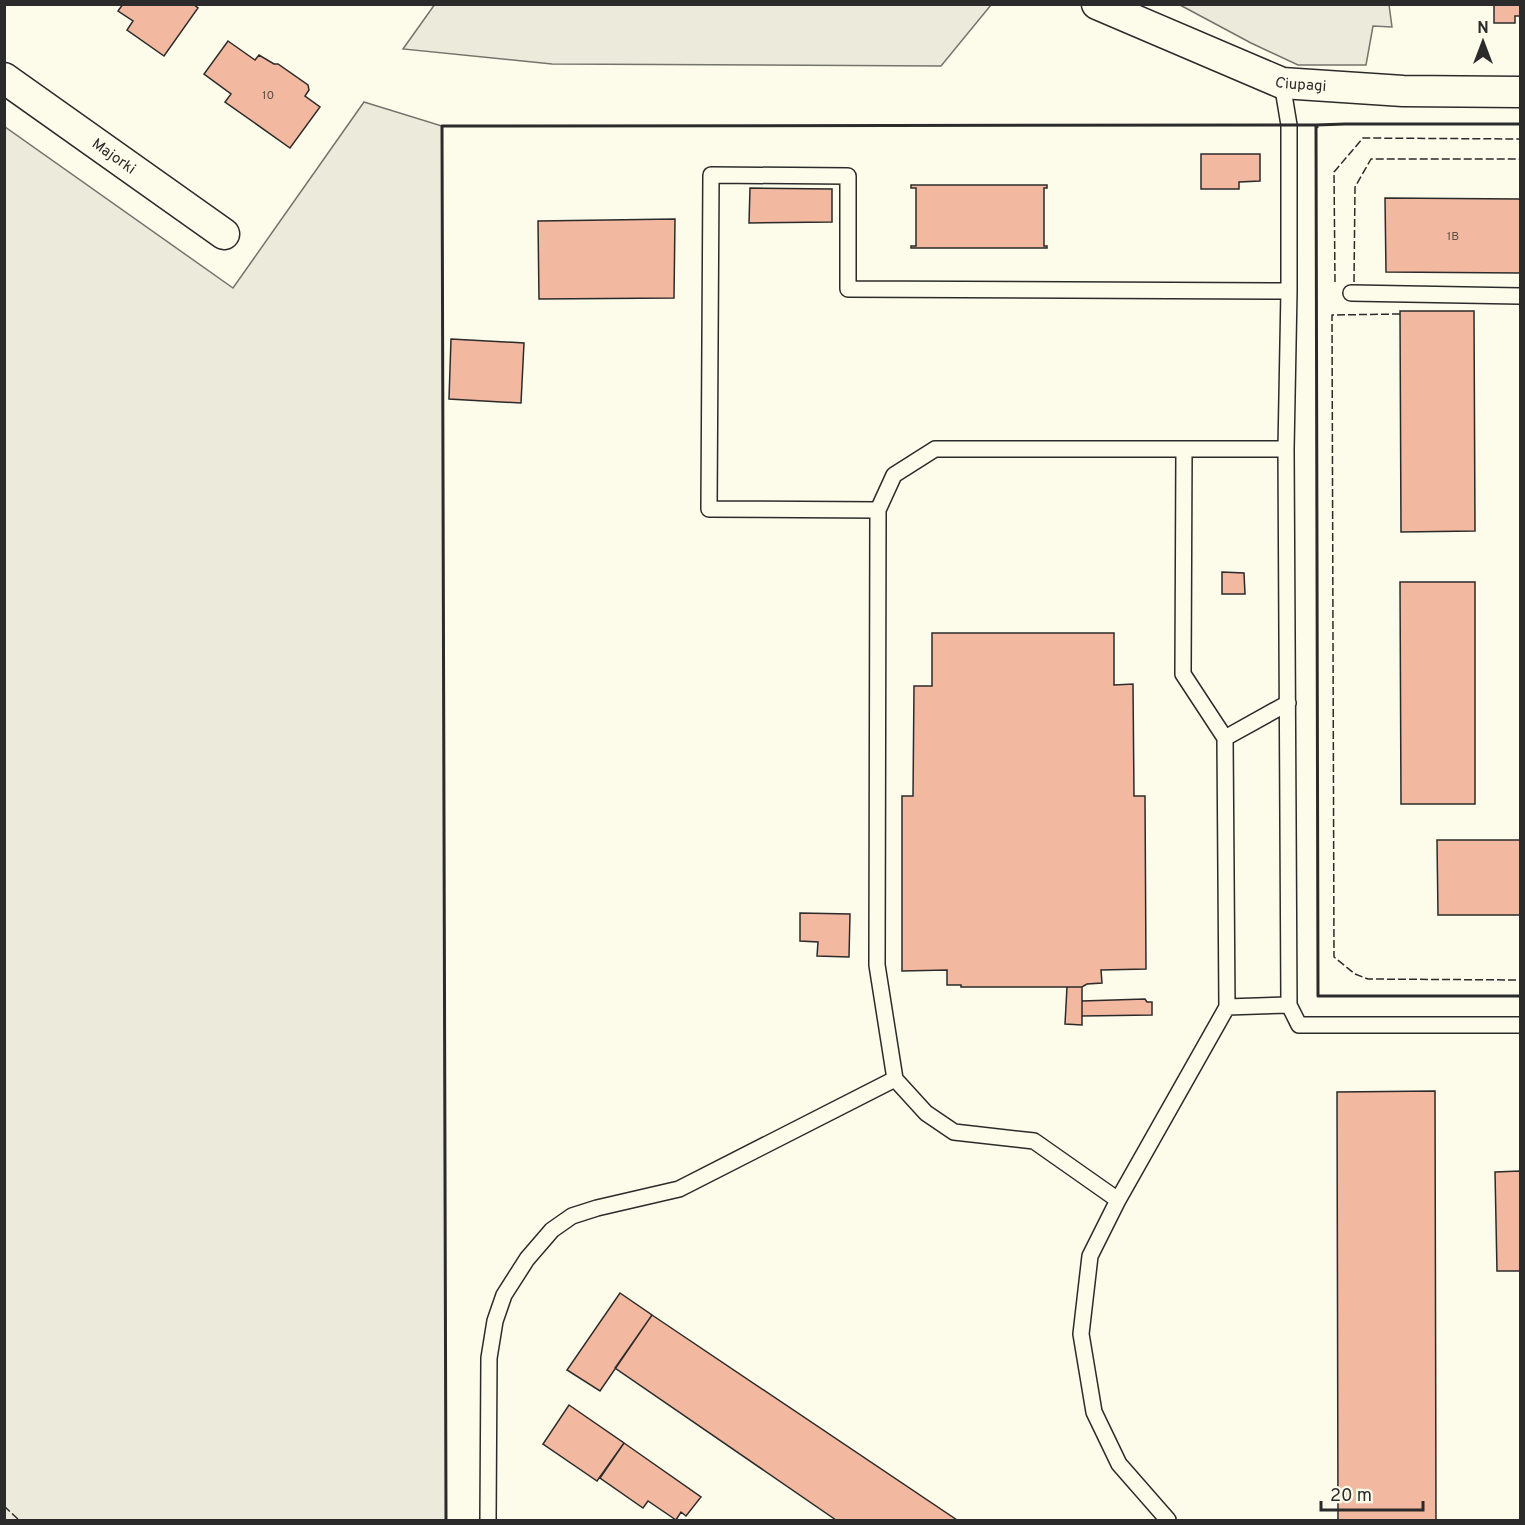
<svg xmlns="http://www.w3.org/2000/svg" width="1525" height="1525" font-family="Overpass,sans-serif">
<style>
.green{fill:#ecebdb;stroke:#74746e;stroke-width:1.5}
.building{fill:#f2b8a0;stroke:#2b2b2b;stroke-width:1.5}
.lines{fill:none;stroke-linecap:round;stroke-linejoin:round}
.service-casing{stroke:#2b2b2b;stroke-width:18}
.minor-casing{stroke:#2b2b2b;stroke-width:33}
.service{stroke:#fdfbea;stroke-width:15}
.minor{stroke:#fdfbea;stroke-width:30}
.fence{stroke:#2b2b2b;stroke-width:1.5;stroke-dasharray:8 3;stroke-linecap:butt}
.wall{stroke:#2b2b2b;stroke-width:3}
.labels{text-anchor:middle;stroke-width:4.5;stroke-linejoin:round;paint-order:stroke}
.number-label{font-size:12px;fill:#5d4e48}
.street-label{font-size:15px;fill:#2b2b2b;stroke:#fdfbea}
</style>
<rect width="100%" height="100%" fill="#fdfbea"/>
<!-- green -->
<path class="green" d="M435,4H991V5L941,66L552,64L403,49Z
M1180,5H1389L1392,27L1373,26L1366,65H1298L1251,43Z
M364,102L442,126L446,1520H5V127L233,288Z"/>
<!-- building -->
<path class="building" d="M123,4H193L198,8L164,56L127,30L133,21L118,11Z
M1494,4H1520V16H1515V23H1494Z
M228,41L255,60L259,55L274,64H278L308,85L309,90L305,96L320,107L290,148L225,102L231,94L204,74Z
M1201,154H1260V181L1239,182V189H1201Z
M911,185H1047V188H1044V246H1047V248H911V246H916V188H911Z
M750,188L832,189V222L749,223Z
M1385,198L1520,199V273L1386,272Z
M675,219L674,298L539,299L538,221Z
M1400,311H1474L1475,531L1401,532Z
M451,339L524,343L521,403L449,399Z
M1222,572L1244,573L1245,594H1222Z
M1400,582H1475V804H1401Z
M932,633H1114V685L1133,684L1134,796H1145L1146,969L1101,970L1102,983L1087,984L1082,987H961V985H947V970L902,971V796H913L914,686H932Z
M1437,840H1520V915H1438Z
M800,913L850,914L849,957L817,956L818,942L800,941Z
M1067,987H1082V1025L1065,1024Z
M1145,999L1147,1002H1152V1015L1082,1016V1001Z
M1435,1091L1436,1520H1338L1337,1092Z
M1520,1171V1271H1497L1495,1172Z
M620,1293L652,1315L600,1391L567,1370Z
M652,1315L957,1520H836L615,1368Z
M569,1405L624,1443L597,1481L543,1444Z
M624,1443L701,1497L686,1516L681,1512L676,1520L648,1501L643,1508L600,1478Z"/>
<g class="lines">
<defs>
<path id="service" d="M1351,293L1520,296
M1184,449L1183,674L1225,738L1227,1007
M878,510L709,509L711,175L848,176V289L1289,291
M1225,738L1288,703
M1289,1005L1299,1025H1520
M895,1079L877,965L878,510L894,475L935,449H1286
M488,1520L489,1358L495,1321L504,1295L527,1259L552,1230L572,1216L597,1208L679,1189L895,1079L926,1113L954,1132L1034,1141L1118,1200
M1168,1520L1119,1464L1094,1412L1081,1334L1090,1256L1118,1200L1227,1007L1289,1005L1286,449L1289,291V125L1282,83"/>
<g id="minor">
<path id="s1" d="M1097,4L1282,83L1403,91L1520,92"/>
<path id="s2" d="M4,78L224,234"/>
</g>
</defs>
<!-- service casing -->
<use href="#service" class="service-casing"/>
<!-- minor casing -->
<use href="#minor" class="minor-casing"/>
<!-- service -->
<use href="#service" class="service"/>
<!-- minor -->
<use href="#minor" class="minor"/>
<!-- fence -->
<path class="fence" d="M1335,282L1334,172L1363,138L1520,139
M1354,282L1355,187L1371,159H1520
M1400,314L1332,315L1334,957L1355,974L1368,979L1520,980
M4,1506L19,1520"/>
<!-- wall -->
<path class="wall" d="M1317,127L1316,125L1345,124H1520
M446,1520L442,126L1316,125L1318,996H1520"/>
</g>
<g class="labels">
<!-- number labels -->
<g class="number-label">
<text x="268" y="99">10</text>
<text x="1453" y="240">1B</text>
</g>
<!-- street labels -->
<g class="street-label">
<text dy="5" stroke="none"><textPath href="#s1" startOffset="220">Ciupagi</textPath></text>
<text dy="5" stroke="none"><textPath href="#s2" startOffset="135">Majorki</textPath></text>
</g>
</g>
<!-- border -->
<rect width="1525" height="1525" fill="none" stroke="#2b2b2b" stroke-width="12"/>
<!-- north arrow -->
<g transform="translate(1483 42)" stroke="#fdfbea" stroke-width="4.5" paint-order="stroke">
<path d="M0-4.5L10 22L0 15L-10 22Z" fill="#2b2b2b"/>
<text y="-9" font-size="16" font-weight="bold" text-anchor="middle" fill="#2b2b2b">N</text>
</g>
<!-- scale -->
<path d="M1321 1501v9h102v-9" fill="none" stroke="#2b2b2b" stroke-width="3"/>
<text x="1330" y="1501" font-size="18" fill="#2b2b2b" stroke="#fdfbea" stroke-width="4.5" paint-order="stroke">20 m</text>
</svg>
